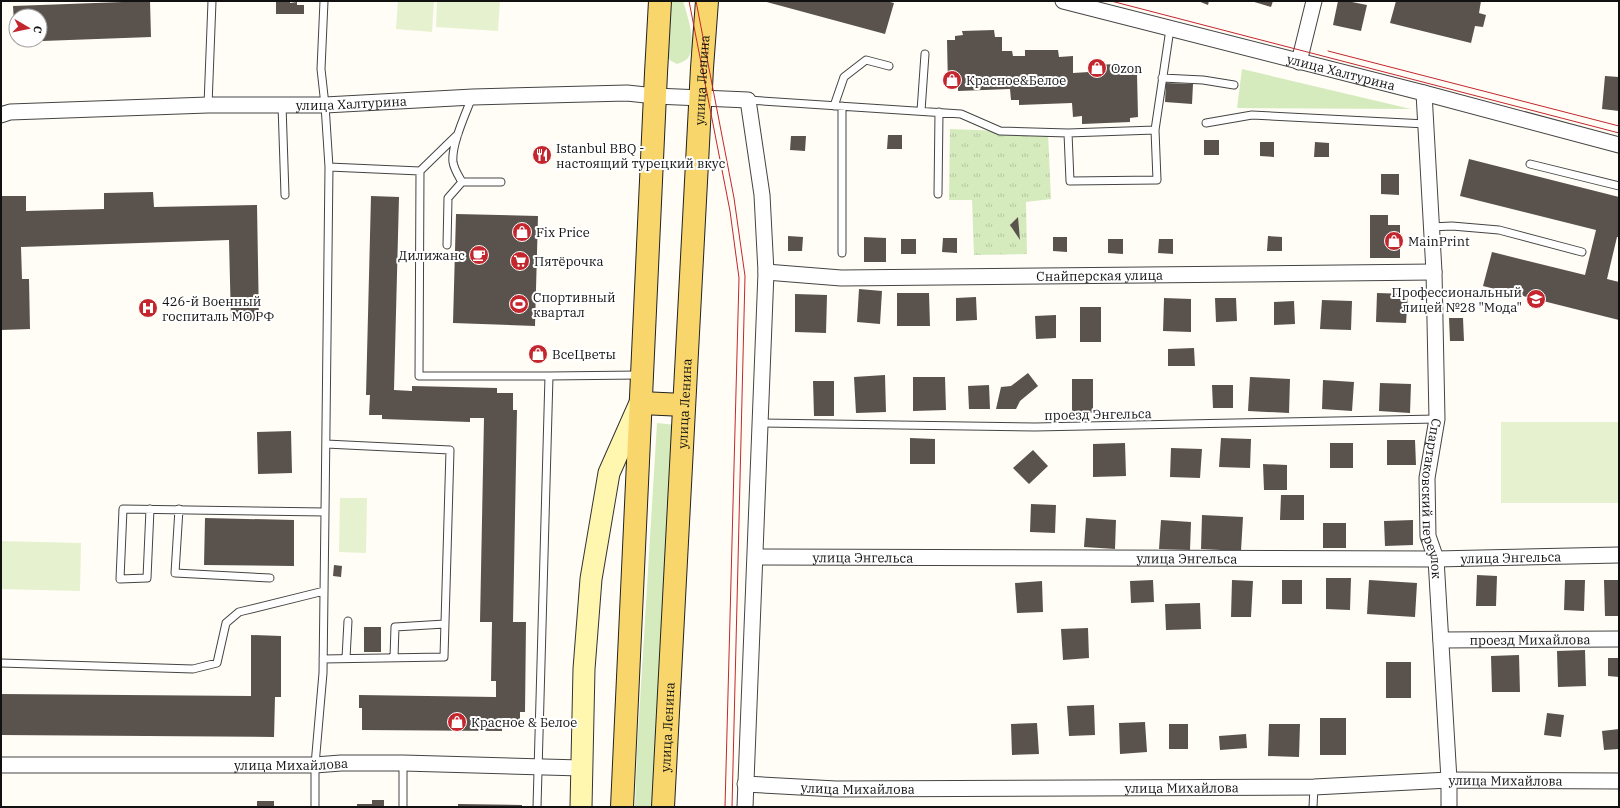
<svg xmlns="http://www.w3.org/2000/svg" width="1620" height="808" font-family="'IBM Plex Serif',serif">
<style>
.grass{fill:#d5ebbd}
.park{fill:url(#park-tufts)}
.pitch{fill:#e6f2cf}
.building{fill:#5a524d}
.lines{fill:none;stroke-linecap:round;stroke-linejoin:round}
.lane-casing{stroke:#444;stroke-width:9}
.street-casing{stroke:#444;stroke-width:17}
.secondary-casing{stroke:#333;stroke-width:23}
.primary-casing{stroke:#222;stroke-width:24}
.lane{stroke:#fff;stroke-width:7}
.street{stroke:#fff;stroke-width:15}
.secondary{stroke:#fff6b0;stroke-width:21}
.primary{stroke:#f9d66b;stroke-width:22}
.tram{stroke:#c4262e;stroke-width:1}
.labels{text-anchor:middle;stroke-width:4;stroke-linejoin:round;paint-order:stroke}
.poi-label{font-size:13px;fill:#111;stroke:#fff;text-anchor:start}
.street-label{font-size:13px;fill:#111;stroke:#fff}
</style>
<defs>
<pattern id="park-tufts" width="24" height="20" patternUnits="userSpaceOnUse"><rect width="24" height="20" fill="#d5ebbd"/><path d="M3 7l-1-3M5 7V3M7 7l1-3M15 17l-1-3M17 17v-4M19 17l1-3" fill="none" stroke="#b6c8a1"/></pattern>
</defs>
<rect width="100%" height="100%" fill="#fffdf5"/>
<!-- grass -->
<path class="grass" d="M670,1H683C687,14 699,49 686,60C683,62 679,63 677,64L671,61L665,55Z
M1242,69L1411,109L1237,108Z
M657,423L676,425L654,760L653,807H635L637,751Z"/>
<!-- park -->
<path class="park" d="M950,129L1048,133L1051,199L1026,202L1027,254L974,255L972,200H949Z"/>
<!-- pitch -->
<path class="pitch" d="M398,1H434L432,32L396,29Z
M437,1H500L498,31L436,27Z
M1501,422H1619V503H1501Z
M340,498H367L366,553L339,552Z
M1,541L81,543L80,591L1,589Z"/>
<!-- building -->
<path class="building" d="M150,1L151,37L15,42V40H40V16H16V40H15L13,6Z
M276,1H290V3L297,2V5H304V14H276Z
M763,1H886L894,3L885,34Z
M1198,1H1209L1208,5Z
M1251,1H1273L1271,7Z
M1338,1H1347L1367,5L1361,31L1333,25Z
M1396,1H1481L1479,13L1486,15L1483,27L1475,26L1471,43L1390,23Z
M994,30L995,37H1002V51H1012L1013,56H1025V50H1058L1059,57L1073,56V73L1089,72V65L1120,64V71H1127V75L1137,74L1138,117L1130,118V122L1082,124V116L1073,117L1072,103L1019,105V100H1011L1010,89L958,91V87H948L947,40H955V36L963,35L962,31Z
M1605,76L1619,77V111L1602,109Z
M1166,83L1193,84L1192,104L1165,102Z
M888,135H902V149H887Z
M791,136H806L805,151L790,150Z
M1204,140H1219V155H1204Z
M1260,142H1274V157L1260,156Z
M1315,142L1329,143V157H1314Z
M538,149L547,150L546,161H538Z
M1469,159L1619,197V237H1617L1607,279L1619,282V320L1483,286L1492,252L1585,275L1596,230L1460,196Z
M1381,174H1399V195L1381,194Z
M153,192L154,207L257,205L259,321L231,322L229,240L21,247L22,279H29L30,329L1,330V196H26V211L104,209V193Z
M371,196L399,197L394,390L412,391V386L497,388V393H513V410H517L513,622H526L525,712H520V727H502V731L362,730V708H359V695L496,697V681H491L492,622H480L484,418H470V422L382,419V415H369L370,395H366Z
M456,214L538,216L535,326L453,323Z
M1370,215H1388V225H1400V258H1370Z
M1018,217L1020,240L1010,225Z
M788,236L803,237L802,251H788Z
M1268,236L1282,237V251H1267Z
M864,237L886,238V262H864Z
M1053,237H1067V252L1053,251Z
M943,238H957V253L942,252Z
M901,239H916V254H901Z
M1108,239H1123V254L1108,253Z
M1159,239H1173V254L1158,253Z
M859,289L882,291L880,324L857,322Z
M897,293H929L930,326H897Z
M1377,293L1408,294L1406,323L1376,322Z
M795,294L827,295L826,333L795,332Z
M976,297L977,320L956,321V298Z
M1164,298L1191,299V332L1163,331Z
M1215,298H1236L1237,321L1216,322Z
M1322,300L1352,301L1351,330L1320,329Z
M1294,301L1295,324L1274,325V302Z
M1080,307H1101V342H1080Z
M1056,315V338L1036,339L1035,316Z
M1449,318H1463L1464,341H1450Z
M533,347H543L542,362H533Z
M1194,348L1195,366H1168V349Z
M1028,373L1038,386L1020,401L1016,409H996L1001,387L1011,386Z
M885,375L886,412L856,413L854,377Z
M913,377H945L946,410L913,411Z
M1250,377L1290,379L1289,413L1248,411Z
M1072,379H1093V413L1072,414Z
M1323,380L1354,382L1352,411L1322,409Z
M813,381H834V416H814Z
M1380,383L1411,384L1410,413L1379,411Z
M989,385L990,409H969L968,386Z
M1212,385H1233V408H1213Z
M291,431L292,473L258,474L257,432Z
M910,438L935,439V464H910Z
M1221,438L1251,439L1250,468L1219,467Z
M1387,440H1415L1416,465H1387Z
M1125,443L1126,476L1093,477V444Z
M1330,443H1353V468H1330Z
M1171,448L1202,449L1200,478L1170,477Z
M1033,450L1048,466L1029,484L1013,468Z
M1263,464L1287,465V490H1264Z
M1281,495H1304V520H1280Z
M1031,504L1056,505L1055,533L1030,532Z
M1202,515L1243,517L1241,551L1201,549Z
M205,518L294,520V566L204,565Z
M1086,518L1116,520L1115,549L1084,547Z
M1161,520L1191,522L1190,550L1159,549Z
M1413,520V545L1385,546L1384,521Z
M1323,523H1346V548H1323Z
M334,565L342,566L341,577L333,576Z
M1477,575L1497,576L1496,606H1476Z
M1326,578H1351L1350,610L1326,609Z
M1153,580L1154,602L1131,603L1130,581Z
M1232,580L1253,581L1251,617H1231Z
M1282,580H1302V604H1282Z
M1369,580L1417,583L1415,617L1367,614Z
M1565,580H1585L1584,611L1564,610Z
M1604,580H1619V616H1605Z
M1042,581L1043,612L1017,613L1015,583Z
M1200,603L1201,629L1166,630L1165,604Z
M364,627H381V652H364Z
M1088,628L1089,658L1063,660L1061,629Z
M251,635L281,636V697H275L274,737L1,735V694L251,696Z
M1585,650L1586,686L1558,687L1557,651Z
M1519,655L1520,692H1492L1491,656Z
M1608,658H1619V677L1608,676Z
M1386,662H1411V698H1386Z
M1094,705L1095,735L1069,736L1067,706Z
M1547,713L1564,715L1561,737L1544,735Z
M1320,718H1346V755H1320Z
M1145,722L1147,752L1120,754L1119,723Z
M1037,723L1039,754L1012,755L1011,724Z
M1169,724H1188V749H1169Z
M1269,724H1300L1299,757L1268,756Z
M1619,729V749L1604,750L1602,731Z
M1246,734L1247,748L1220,750L1219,736Z
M372,800H384V807H357V804H372Z
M257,801H274V807H257Z
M458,804L522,805V807H458Z"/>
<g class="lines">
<defs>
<path id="lane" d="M1162,78L1203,80L1234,85
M472,97C466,113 451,145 453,162C454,169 458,175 462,182H501
M748,100L961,114L1000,131L1068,133L1155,130
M208,105L212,1
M282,105L285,195
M834,106L844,77L866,60L889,66
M842,106V253
M921,111L925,54
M1206,123L1252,115L1426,124
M1068,133L1070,181L1157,180L1155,130L1170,29
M1530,164L1619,186
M329,167L420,171L419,376H549
M420,171L458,134
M938,194L939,112
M1431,227L1452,226L1499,230L1582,252
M447,245L448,198L462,182
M760,423L1035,427L1437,419
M150,509L147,578L120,579L123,509L325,512
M179,509L175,573L270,578
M394,657L395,627L445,624
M346,658L348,621
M323,659L444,657L450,450L326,444
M1,663L193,669L217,663L226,623L239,612L324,591
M315,807V765L323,673L325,512L329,167L325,105L321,69L324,1
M403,807V763
M537,807L549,376L639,375
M1313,807L1314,787"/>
<g id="street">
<path id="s1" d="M1063,1L1424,93L1619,145"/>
<path d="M1299,62L1314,1"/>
<path id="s2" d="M1424,93L1434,272L1437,419L1427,478L1428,536L1436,559L1449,780V807"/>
<path id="s3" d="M1,115L10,112L208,105H325L473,97L627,93L655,96L748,100L762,195L766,272L745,807"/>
<path id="s4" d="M766,272L841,278L1434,272"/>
<path id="s5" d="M756,557L1436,559L1619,555"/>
<path id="s6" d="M1441,640L1619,639"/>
<path id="s7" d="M1,765H315L341,763H403L581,768"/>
<path id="s8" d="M745,784L836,789L1314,787L1449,780L1619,781"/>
</g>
<path id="secondary" d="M581,807L584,669L591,579L609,473L640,403"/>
<g id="primary">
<path d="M641,403L684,405"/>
<path d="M622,807L656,73L660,1"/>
<path id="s9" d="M663,807L702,68L707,1"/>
</g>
</defs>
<!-- lane casing -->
<use href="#lane" class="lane-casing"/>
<!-- street casing -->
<use href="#street" class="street-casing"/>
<!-- secondary casing -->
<use href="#secondary" class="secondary-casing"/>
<!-- primary casing -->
<use href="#primary" class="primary-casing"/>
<!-- lane -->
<use href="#lane" class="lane"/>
<!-- street -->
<use href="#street" class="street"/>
<!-- secondary -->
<use href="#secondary" class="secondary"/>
<!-- primary -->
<use href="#primary" class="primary"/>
<!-- tram -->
<path class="tram" d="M689,1L730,211L739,278L725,807
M696,1L734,198L745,276L732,807
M1111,1L1619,133
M1328,51L1619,126"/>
</g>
<!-- icons -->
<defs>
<symbol id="shop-disc" viewBox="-11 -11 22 22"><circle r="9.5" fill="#c4262e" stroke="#fff"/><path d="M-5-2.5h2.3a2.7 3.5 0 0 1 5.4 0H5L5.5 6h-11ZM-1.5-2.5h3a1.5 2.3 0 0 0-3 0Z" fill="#fff"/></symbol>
<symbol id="restaurant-disc" viewBox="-11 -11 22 22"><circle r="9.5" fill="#c4262e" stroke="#fff"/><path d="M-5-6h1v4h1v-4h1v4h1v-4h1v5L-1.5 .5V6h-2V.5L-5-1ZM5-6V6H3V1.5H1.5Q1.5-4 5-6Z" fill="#fff"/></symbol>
<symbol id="cafe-disc" viewBox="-11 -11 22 22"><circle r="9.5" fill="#c4262e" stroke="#fff"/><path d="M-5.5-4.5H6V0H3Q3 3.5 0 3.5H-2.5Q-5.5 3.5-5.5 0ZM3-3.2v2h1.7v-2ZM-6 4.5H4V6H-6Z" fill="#fff"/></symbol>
<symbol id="supermarket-disc" viewBox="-11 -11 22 22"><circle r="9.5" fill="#c4262e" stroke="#fff"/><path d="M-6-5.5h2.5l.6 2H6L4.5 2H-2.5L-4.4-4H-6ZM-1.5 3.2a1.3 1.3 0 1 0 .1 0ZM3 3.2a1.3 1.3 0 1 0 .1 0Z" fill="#fff"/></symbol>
<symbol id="university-disc" viewBox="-11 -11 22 22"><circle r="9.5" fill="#c4262e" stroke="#fff"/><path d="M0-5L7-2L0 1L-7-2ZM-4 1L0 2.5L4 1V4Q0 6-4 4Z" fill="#fff"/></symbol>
<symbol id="stadium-disc" viewBox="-11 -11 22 22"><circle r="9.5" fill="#c4262e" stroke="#fff"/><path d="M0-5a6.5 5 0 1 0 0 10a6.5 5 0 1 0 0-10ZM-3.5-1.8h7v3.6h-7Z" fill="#fff"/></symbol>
<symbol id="hospital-disc" viewBox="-11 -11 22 22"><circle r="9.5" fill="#c4262e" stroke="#fff"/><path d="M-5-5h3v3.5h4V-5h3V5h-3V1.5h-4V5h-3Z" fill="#fff"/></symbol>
</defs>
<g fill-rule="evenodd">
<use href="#shop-disc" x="1086" y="57" width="22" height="22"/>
<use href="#shop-disc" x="941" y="69" width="22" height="22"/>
<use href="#restaurant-disc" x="531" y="144" width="22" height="22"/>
<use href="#shop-disc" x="511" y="221" width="22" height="22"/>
<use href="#shop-disc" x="1383" y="230" width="22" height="22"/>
<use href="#cafe-disc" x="468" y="244" width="22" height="22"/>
<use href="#supermarket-disc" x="509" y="250" width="22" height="22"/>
<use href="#university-disc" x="1525" y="288" width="22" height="22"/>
<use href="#stadium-disc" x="508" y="293" width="22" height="22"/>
<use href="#hospital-disc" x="137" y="297" width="22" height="22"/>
<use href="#shop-disc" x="527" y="343" width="22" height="22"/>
<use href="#shop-disc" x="446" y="711" width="22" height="22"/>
</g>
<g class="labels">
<!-- poi labels -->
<g class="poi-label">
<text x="1111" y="73">Ozon</text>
<text x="966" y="85">Красное&amp;Белое</text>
<text x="556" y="153">Istanbul BBQ -<tspan x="556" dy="15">настоящий турецкий вкус</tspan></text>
<text x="536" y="237">Fix Price</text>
<text x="1408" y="246">MainPrint</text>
<text x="465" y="260" text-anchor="end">Дилижанс</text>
<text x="534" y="266">Пятёрочка</text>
<text x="1522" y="297" text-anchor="end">Профессиональный<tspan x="1522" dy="15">лицей №28 "Мода"</tspan></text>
<text x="533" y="302">Спортивный<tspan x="533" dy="15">квартал</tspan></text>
<text x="162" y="306">426-й Военный<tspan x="162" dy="15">госпиталь МО РФ</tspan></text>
<text x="552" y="359">ВсеЦветы</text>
<text x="471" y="727">Красное &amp; Белое</text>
</g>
<!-- street labels -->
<g class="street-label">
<text dy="5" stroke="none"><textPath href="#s1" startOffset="287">улица Халтурина</textPath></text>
<text dy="5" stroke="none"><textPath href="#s9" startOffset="728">улица Ленина</textPath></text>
<text dy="5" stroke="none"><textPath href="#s3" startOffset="351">улица Халтурина</textPath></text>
<text dy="5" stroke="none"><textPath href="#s4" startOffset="334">Снайперская улица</textPath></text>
<text dy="5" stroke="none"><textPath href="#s9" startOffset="404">улица Ленина</textPath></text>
<text transform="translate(1098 414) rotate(-1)" y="5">проезд Энгельса</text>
<text dy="5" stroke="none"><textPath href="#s2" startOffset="407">Спартаковский переулок</textPath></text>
<text dy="5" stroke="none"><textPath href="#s5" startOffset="755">улица Энгельса</textPath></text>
<text dy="5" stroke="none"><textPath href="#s5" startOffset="107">улица Энгельса</textPath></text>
<text dy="5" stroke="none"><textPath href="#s5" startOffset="431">улица Энгельса</textPath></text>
<text dy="5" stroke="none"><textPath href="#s6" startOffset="89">проезд Михайлова</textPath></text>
<text dy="5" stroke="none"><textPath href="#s9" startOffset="80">улица Ленина</textPath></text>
<text dy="5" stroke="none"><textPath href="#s7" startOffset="290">улица Михайлова</textPath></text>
<text dy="5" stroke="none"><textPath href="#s8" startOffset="761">улица Михайлова</textPath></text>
<text dy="5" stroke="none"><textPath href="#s8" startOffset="113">улица Михайлова</textPath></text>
<text dy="5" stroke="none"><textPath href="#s8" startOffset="437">улица Михайлова</textPath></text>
</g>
</g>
<!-- border -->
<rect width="1620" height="808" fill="none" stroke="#111111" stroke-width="4"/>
<!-- north arrow -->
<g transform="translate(28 28) rotate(99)"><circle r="19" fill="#ffffff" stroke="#a0a0a0"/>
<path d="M0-3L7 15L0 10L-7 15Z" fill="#c4262e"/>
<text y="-6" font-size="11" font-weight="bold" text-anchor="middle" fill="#111111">С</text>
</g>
</svg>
